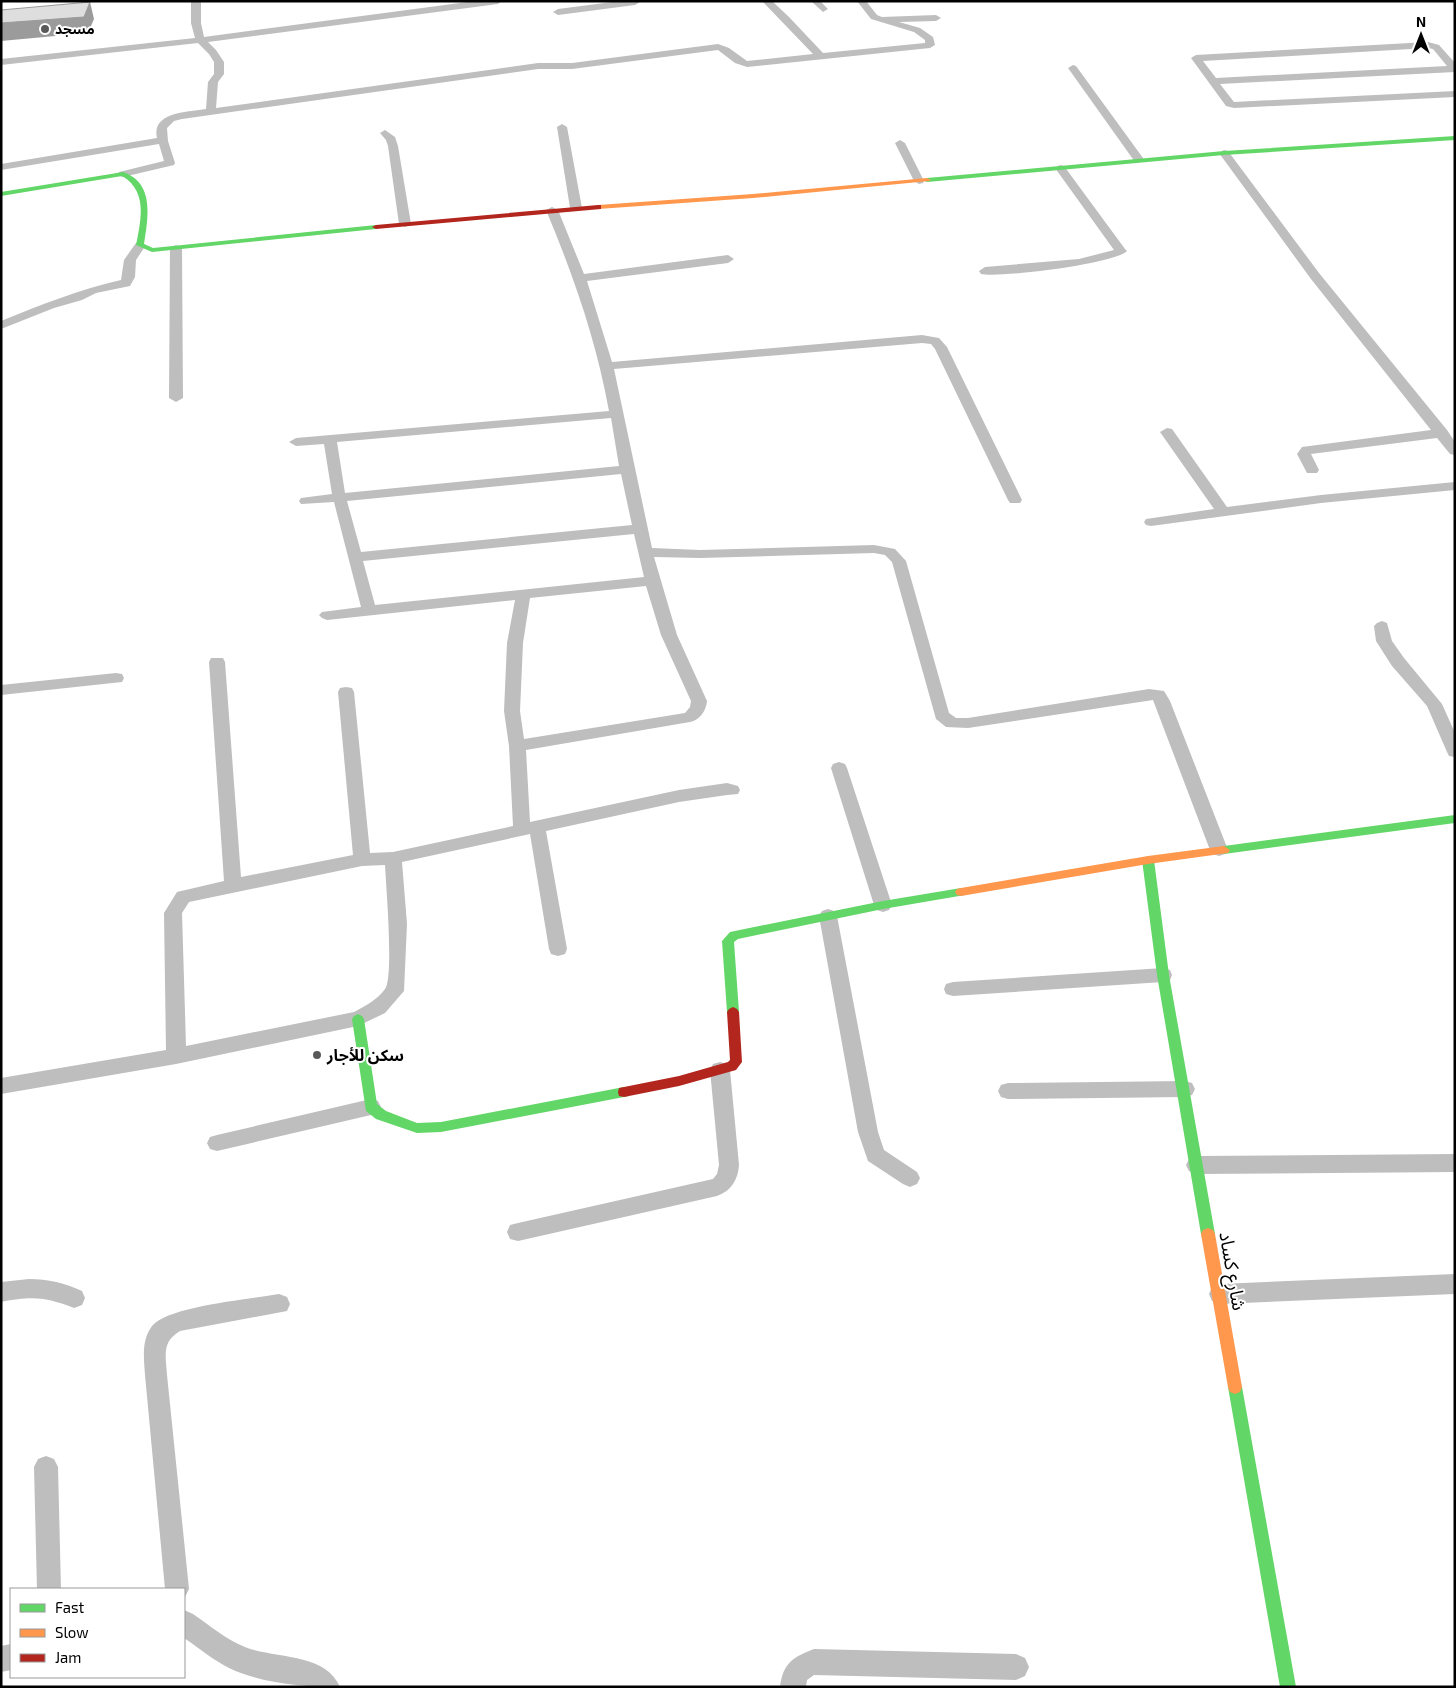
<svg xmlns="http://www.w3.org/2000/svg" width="1456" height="1688" font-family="'Exo 2','Noto Sans Arabic',sans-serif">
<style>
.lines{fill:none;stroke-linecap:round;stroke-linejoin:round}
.street{fill:#bebebe;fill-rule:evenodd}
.fast{fill:#63d668;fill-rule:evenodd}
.slow{fill:#ff974d;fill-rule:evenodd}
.jam{fill:#b3261e;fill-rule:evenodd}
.shaded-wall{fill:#9b9b9b}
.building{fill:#dedede;stroke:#9b9b9b}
.poi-dot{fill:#595959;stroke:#fff;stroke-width:2}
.labels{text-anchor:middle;stroke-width:4;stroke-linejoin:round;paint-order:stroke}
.far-poi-label{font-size:14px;font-weight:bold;fill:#000;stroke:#fff;text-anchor:start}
.poi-label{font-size:16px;font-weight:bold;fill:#000;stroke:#fff;text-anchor:start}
.near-street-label{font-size:19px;fill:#000;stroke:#fff}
</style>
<rect width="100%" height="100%" fill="#fff"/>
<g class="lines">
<!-- street -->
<path class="street" d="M191,1H201V23L204,37L475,1H502L498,4L208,42L216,50L224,62V74L218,82L216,108L538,63H572L718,44L729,48L747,61L813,54L762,1H772L789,17L823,53L925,43V40L914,32L871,19L857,1H866L877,15L882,17L936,15L941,18L936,21L899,22L920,28L933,37L935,45L930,48L747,67L735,63L718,50L572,69H538L182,119L174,121L167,128L168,141L175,163L174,165L123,177L119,176L118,174L119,172L164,161L159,144L1,170V164L157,138C151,112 188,112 206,109L208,82L214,74V62L209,54L198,43L1,65V59L195,38L191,23Z
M620,1L640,2L635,5L558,15L553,12L558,9Z
M811,1H820L828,9L823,12Z
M1428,42L1439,45L1455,63V72L1220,84L1234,102L1455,91V97L1234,108L1226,106L1191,58L1196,55ZM1428,48L1433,49L1447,66L1216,78L1203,61Z
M1073,65L1076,66L1143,158L1144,160L1143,162H1135L1068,68Z
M562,124L567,127L582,208L576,211L570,208L557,127Z
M385,130L395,137L398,146L411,224L405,227L399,224L388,146L386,140L380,133Z
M900,140L905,143L924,181L923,183L919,184L914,181L895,143Z
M1224,150L1228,151L1319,273L1447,430L1455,442V455L1450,454L1437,438L1311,454L1319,470L1317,473H1307L1297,454L1302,447L1431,430L1311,279L1219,153Z
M1060,165L1064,166L1125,249L1127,251C1115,264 999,278 981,274L979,271L985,267L1079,259L1114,250L1055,168Z
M552,207L558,210L584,274L728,255L734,259L728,263L587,281L612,362L922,335L939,338L947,347L1022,500L1020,503H1010L1008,500L935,349L931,344L922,343L614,369L652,548L700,550L874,545L895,549L906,561L949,713L956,718H968L1149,689L1164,691L1170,701L1228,850L1225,854L1219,856L1213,854L1210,850L1153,700L968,728L946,727L936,719L892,562L885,555L874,553L700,558L654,557L677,635L707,701C706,711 700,720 690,722L526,750L530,822L679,790L727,783L738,786L740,790L738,794L727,795L679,802L546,831L567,949L565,954L558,956L551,954L549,949L530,834L402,862L407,924L404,991L385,1013L358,1026L176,1064L1,1094V1078L166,1050L164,913L177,892L224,881L209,662L211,658H223L225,662L241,877L353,855L338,692L340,688L346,687L352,688L354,692L370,853L393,852L513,826L509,746L504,711L507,643L515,600L327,620L322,618L319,615L322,612L361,607L334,502L301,504L299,501L301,498L332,494L324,444L296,446L289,442L296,438L609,411C596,340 574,277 546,210ZM611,418L619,466L345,493L337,442ZM621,474L632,525L361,552L347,501ZM634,534L644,577L375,605L363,561ZM646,586L661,635L691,701L690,707L685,713L524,739L520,711L523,643L530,598ZM385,865C386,885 394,977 385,989C377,1000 365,1006 354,1012L186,1046L182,913L189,902L362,866Z
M140,242L146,245L136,260L135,277L130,286L96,293L82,300L54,308L1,329V321C41,305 80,289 121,280L124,260L136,243Z
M176,245L182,248L183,398L176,402L169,398L170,248Z
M1167,428L1172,429L1227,507L1321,495L1455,482V490L1321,503L1151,526L1146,525L1144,522L1146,519L1214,509L1160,432Z
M1382,621L1387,623L1392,641L1404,658L1442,704L1455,733V757L1449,756L1447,752L1427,706L1392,666L1376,641L1374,626L1377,623Z
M116,673L122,674L124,678L122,682L1,695V685Z
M839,762L845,764L847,768L892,905L889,910L883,912L877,910L874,905L831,768L833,764Z
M828,909L834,911L837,916L878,1132L884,1150L917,1172L920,1178L917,1184L910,1187L903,1184L868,1161L858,1132L819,916L822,911Z
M1163,968L1170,970L1172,975L1170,980L1163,982L953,996L946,994L944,989L946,984L953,982Z
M720,1062L727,1064L730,1070L739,1165C738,1180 731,1191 717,1196L518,1241L510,1239L507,1232L510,1225L518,1223L713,1179L717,1174L719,1165L710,1070L713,1064Z
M1185,1081L1192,1083L1195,1089L1192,1095L1185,1097L1008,1099L1001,1097L998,1091L1001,1085L1008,1083Z
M371,1099L378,1101L381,1107L378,1113L371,1115L217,1151L210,1149L207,1143L210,1137L217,1135Z
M1455,1154V1172L1196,1174L1189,1171L1186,1165L1189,1159L1196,1156Z
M1455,1274V1294L1220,1304L1212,1301L1209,1294L1212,1287L1220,1284Z
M29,1279C48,1279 65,1283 82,1291L85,1298L82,1305L74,1308C45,1297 32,1296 1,1302V1282Z
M279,1294L287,1297L290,1304L287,1311L180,1331C161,1342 166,1357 167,1375L189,1589L184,1599V1589H165L145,1375C144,1358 141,1341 152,1326C168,1306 252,1299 279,1294Z
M46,1456L54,1459L58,1467L61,1589H37L34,1467L38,1459Z
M184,1610L193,1614C209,1625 227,1640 245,1647C274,1659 325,1652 340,1687C303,1687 263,1684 229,1668C213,1660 199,1648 184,1638Z
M11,1644V1670L1,1672V1646Z
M814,1649L1016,1654L1025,1658L1029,1667L1025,1676L1016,1680L814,1675L807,1680L806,1687H780C783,1663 793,1657 814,1649Z"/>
<!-- fast -->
<path class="fast" d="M1455,136V140L1224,155L927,182L923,180L927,178L1224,151Z
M123,172C155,183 148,218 144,244L153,248L376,225L380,227L376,229L152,252L136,245C141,220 148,191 122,176L1,196V192Z
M1455,815V823L1224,854L1218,850L1224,846Z
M1148,856L1154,860L1169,975L1215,1234L1213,1238L1208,1240L1203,1238L1201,1234L1157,975L1142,860Z
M961,888L965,889L967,892L965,895L883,909L738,939L734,942L739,1012L737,1015H729L727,1012L722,941L730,932L883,901Z
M358,1014L362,1016L364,1019L377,1104L386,1111L417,1123L441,1122L624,1087L629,1088L630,1092L629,1096L624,1097L441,1132L417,1133L376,1119L366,1111L352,1019L354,1016Z
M1235,1380L1240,1382L1242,1387L1296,1687H1280L1228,1387L1230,1382Z"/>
<!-- slow -->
<path class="slow" d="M927,178L931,180L929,181L753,198L598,209L594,207L598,205L753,194Z
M1224,846L1230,850L1228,853L1148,864L961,896L957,895L955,892L957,889L961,888L1148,856Z
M1208,1228L1213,1230L1215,1234L1242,1387L1240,1392L1235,1394L1230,1392L1228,1387L1201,1234L1203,1230Z"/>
<!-- jam -->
<path class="jam" d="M598,205H601V209L376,229L372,227L376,225Z
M733,1007L737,1009L739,1012L742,1062L736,1070L679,1086L624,1097L619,1096L618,1092L619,1088L679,1076L728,1062L730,1060L727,1012L729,1009Z"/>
</g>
<!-- shaded-wall -->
<path class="shaded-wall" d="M90,2L94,19L88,33L1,41V23Z"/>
<!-- building -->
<path class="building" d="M90,2L84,17L1,23V10Z"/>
<!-- markers -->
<g class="poi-dot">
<circle cx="45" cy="29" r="5"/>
<circle cx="317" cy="1055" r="5"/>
</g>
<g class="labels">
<!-- far-poi labels -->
<g class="far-poi-label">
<text x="55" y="34">مسجد</text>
</g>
<!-- poi labels -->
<g class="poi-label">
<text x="327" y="1061">سكن للأجار</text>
</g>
<!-- near-street labels -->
<g class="near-street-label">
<text transform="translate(1233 1271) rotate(80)" y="7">شارع كساد</text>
</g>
</g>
<!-- border -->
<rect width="1456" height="1688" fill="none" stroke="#000000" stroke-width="5"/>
<!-- legend -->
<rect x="10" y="1588" width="175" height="90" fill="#ffffff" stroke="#999999"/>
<rect x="20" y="1604" width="25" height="8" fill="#63d668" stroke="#999999"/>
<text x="55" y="1613" font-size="15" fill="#000000">Fast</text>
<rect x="20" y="1629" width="25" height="8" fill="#ff974d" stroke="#999999"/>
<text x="55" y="1638" font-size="15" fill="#000000">Slow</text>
<rect x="20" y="1654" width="25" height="8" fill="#b3261e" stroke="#999999"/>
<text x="55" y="1663" font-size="15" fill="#000000">Jam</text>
<!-- north arrow -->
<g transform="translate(1421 35)" stroke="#ffffff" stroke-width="4" paint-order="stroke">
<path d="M0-4L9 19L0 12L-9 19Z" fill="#000000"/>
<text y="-8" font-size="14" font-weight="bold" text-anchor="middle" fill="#000000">N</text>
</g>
</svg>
